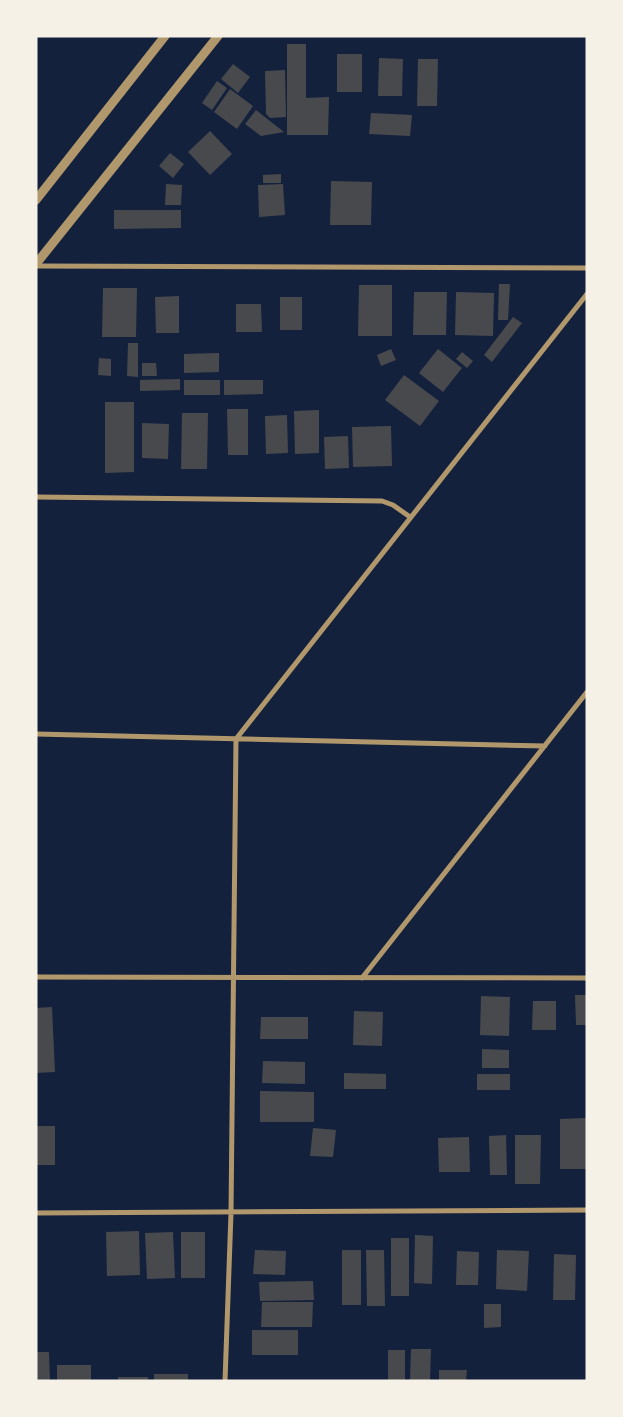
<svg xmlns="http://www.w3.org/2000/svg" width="623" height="1417" font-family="Barlow,sans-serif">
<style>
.building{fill:#48494c}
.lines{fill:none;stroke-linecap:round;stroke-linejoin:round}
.minor{stroke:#b1986c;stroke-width:5}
.tertiary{stroke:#b1986c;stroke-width:9}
</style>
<rect width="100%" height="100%" fill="#14213d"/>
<!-- building -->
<path class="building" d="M287,44H306V98L329,97L328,135H287Z
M337,54H362V92H337Z
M379,58L403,59L402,96H378Z
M418,59H438L437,106H417Z
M233,64L250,77L238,93L221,79Z
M285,70L286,117L270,118L266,114L265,71Z
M217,81L227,88L212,110L202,103Z
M230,89L253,106L237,129L214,112Z
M256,110L284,132L261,136L245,124Z
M371,113L412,115L410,136L369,134Z
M210,131L232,154L210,175L188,152Z
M170,153L184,164L173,178L159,166Z
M281,174V183H263V175Z
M331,181L372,182L371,225H330Z
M166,184L182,185L181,205H165Z
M283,184L285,215L259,217L258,185Z
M114,210H181V228L114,229Z
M499,284H510L508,320H498Z
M359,285H392V336H358Z
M103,288H137L136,337H102Z
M414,292H447L446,335H413Z
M456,292L494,293L493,336L455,335Z
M179,296V333H156L155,297Z
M280,297H302V330H280Z
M236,304H261L262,332H236Z
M513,317L522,323L492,362L484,355Z
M128,343H138V377L127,376Z
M391,349L396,360L381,366L377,355Z
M438,349L462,368L443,392L419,373Z
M462,352L473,361L467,368L456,359Z
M219,353V372L184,373V354Z
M99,358L111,359V376L98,375Z
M142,363H156L157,376H142Z
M404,375L439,401L420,426L385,400Z
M180,379V390L140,391V380Z
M184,380H220V395H184Z
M224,380H263V394L224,395Z
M105,402H134V472L105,473Z
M227,409H248V455H228Z
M319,410V453L295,454L294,411Z
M182,413H208L207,469H181Z
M287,415L288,453L266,454L265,416Z
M142,423L169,424L168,459L142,458Z
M391,426L392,466L353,467L352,427Z
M348,436L349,468L325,469L324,437Z
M575,995H587V1025H576Z
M481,996L510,997L509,1036L480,1035Z
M533,1001H556V1030H532Z
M52,1007L55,1072L36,1073V1008Z
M354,1011L383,1012L382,1046L353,1045Z
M261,1017H308V1039H260Z
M482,1049L509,1050V1068H482Z
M263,1061L305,1062V1084L262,1083Z
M344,1073L386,1074V1089H344Z
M477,1074H510V1090H477Z
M260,1091L314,1092V1122H260Z
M586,1118L587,1169H560V1119Z
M36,1126H55V1165H36Z
M313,1128L336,1130L333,1157L310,1156Z
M506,1135L507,1175H490L489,1136Z
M515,1135H541L540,1184H515Z
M469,1137L470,1172H439L438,1138Z
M139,1231L140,1275L107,1276L106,1232Z
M173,1232L175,1278L147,1279L145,1233Z
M181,1232H205V1278H181Z
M415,1235L433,1236L432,1284L414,1283Z
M391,1238H409V1296H391Z
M255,1250L286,1251L285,1275L253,1274Z
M342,1250H361V1305H342Z
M366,1250H384L385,1306H367Z
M497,1250L529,1251L527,1291L496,1289Z
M457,1251L479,1252L478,1285H456Z
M554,1254L576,1255L575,1300H553Z
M313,1281L314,1300L260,1301L259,1282Z
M262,1302H313L312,1327H261Z
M484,1304H501V1327L484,1328Z
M252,1330H298V1355H252Z
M411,1349H431L430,1381H410Z
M388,1350H405V1381H388Z
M36,1352H49L50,1381H36Z
M57,1365H91V1381H57Z
M439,1370H467L466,1381H439Z
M154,1374H188V1381H154Z
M118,1377H148V1381H118Z"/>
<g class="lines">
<!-- minor -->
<path class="minor" d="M36,266L587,268
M36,497L382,501L393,505L410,517
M36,734L545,746
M36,977L587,978
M362,978L587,692
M36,1213L587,1210
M225,1381L231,1213L236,739L587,294"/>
<!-- tertiary -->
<path class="tertiary" d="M36,200L165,36
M36,264L218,36"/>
</g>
<!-- border -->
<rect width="623" height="1417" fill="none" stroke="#f6f1e7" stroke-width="75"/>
</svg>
